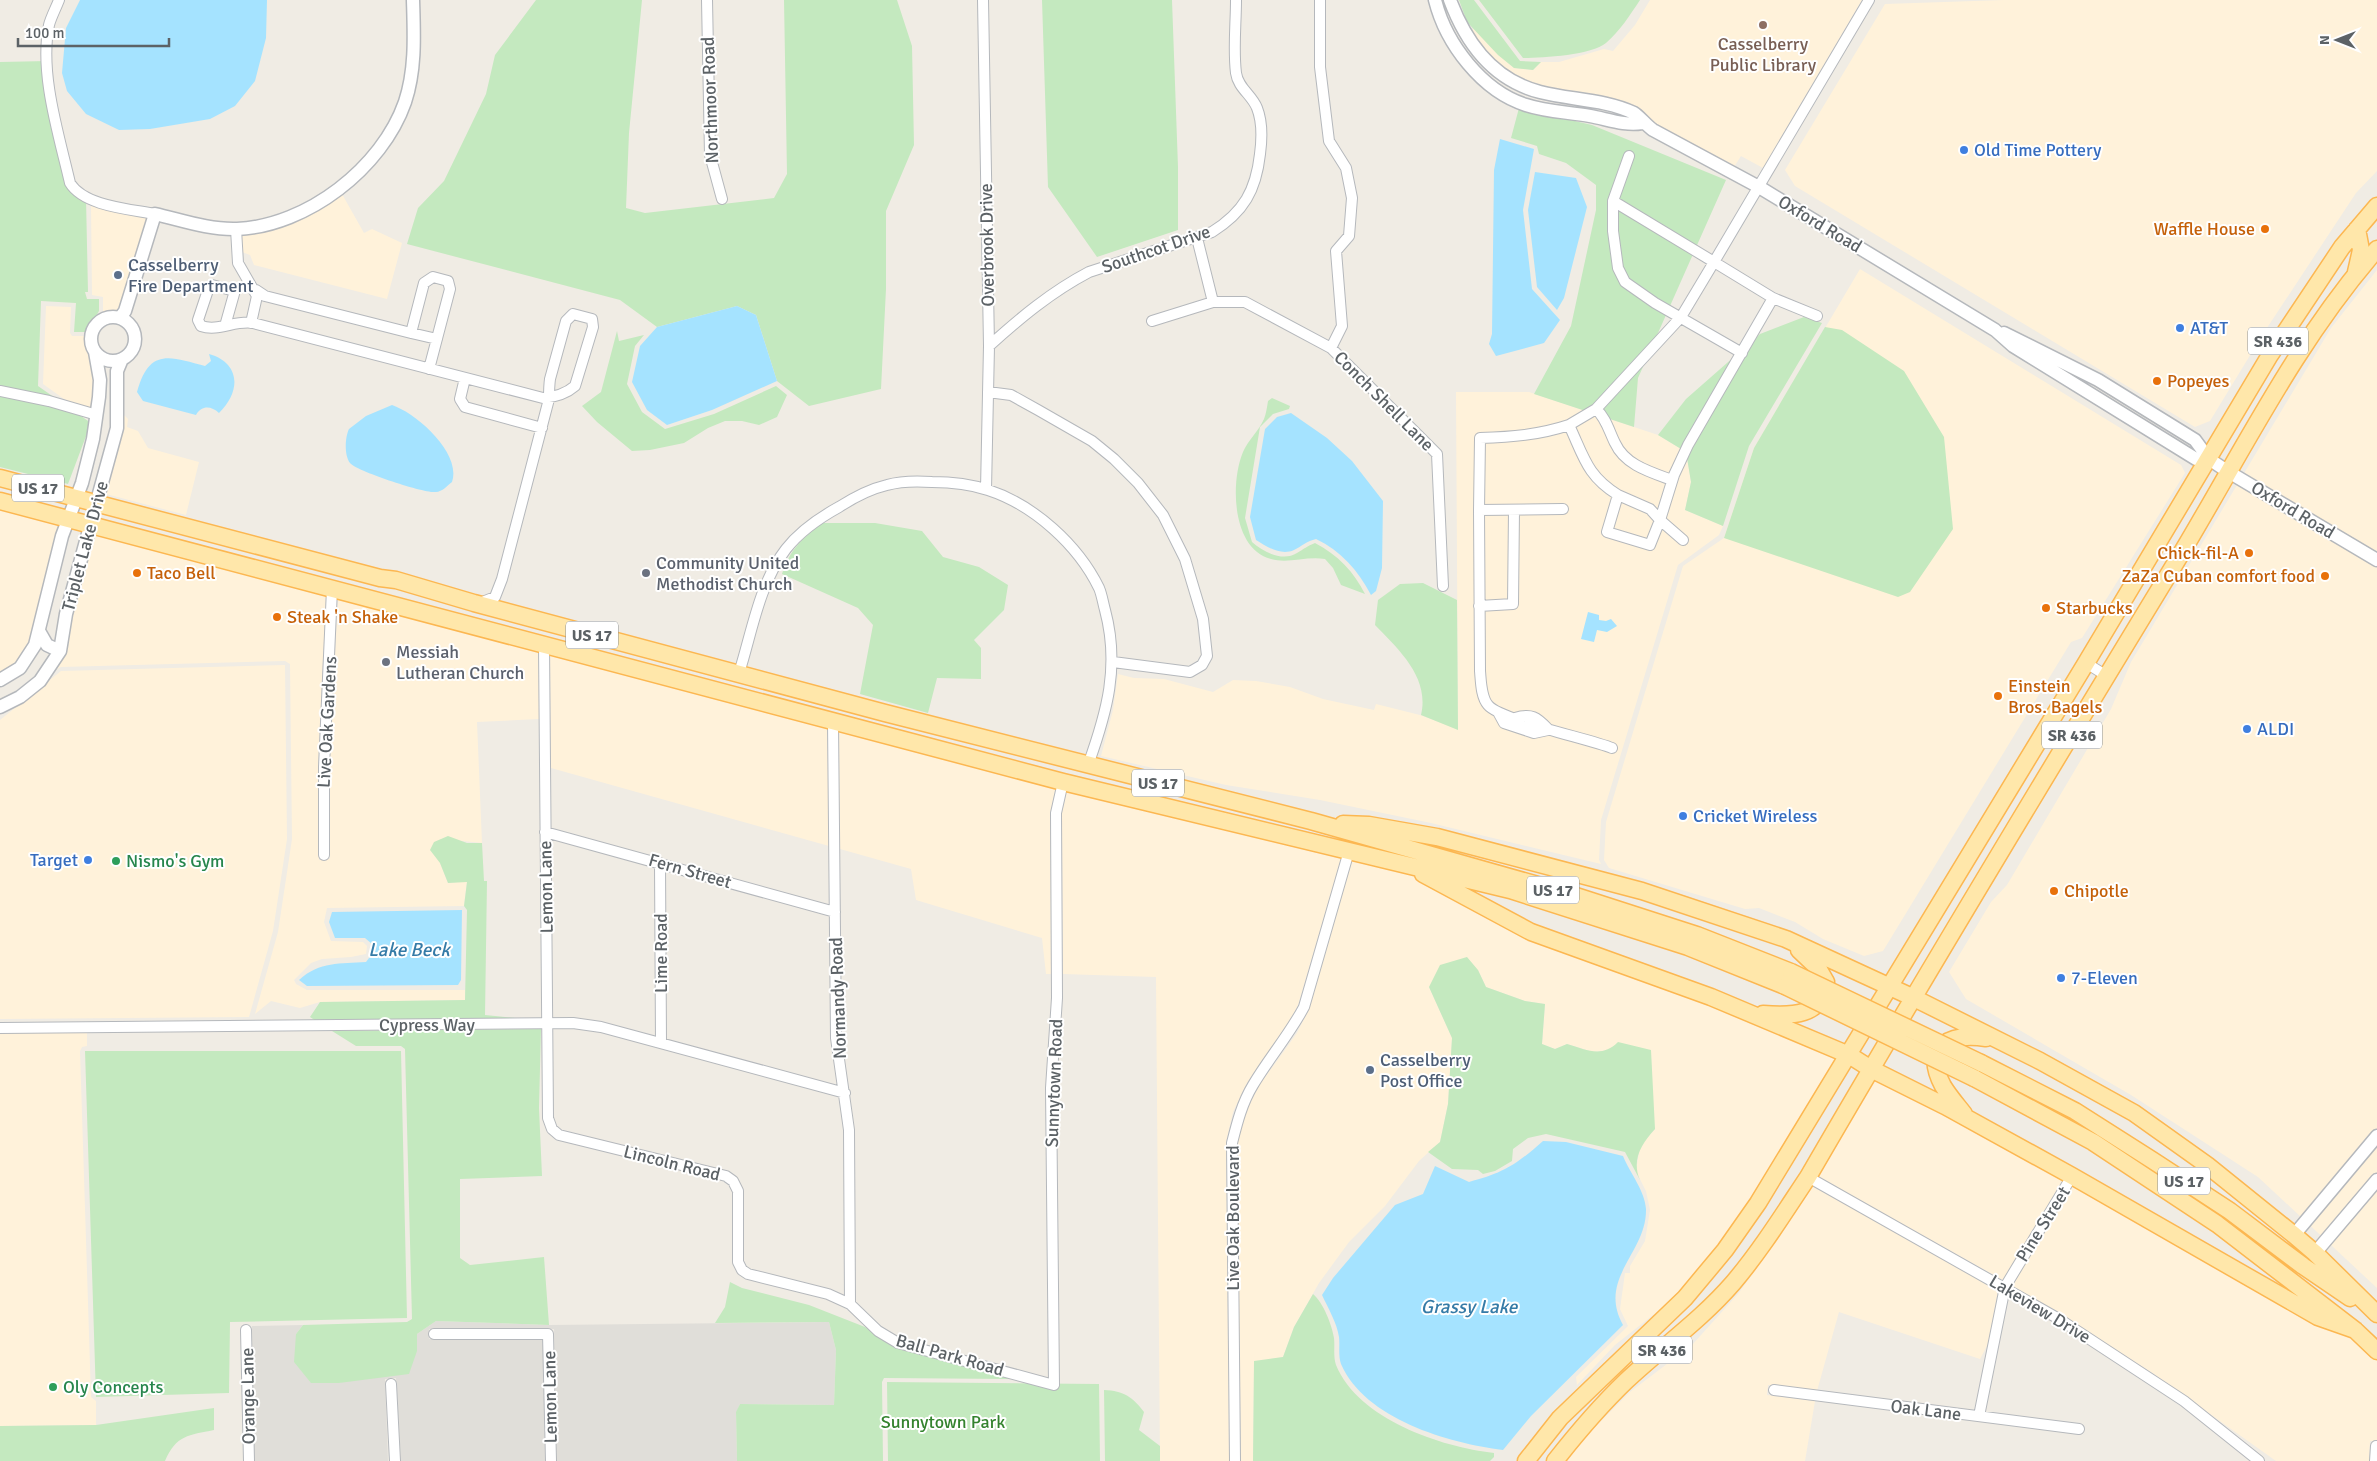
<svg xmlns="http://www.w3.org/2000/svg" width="2377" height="1461" font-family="Signika,sans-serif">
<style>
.commercial{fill:#fff2da}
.industrial{fill:#e0ded9}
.green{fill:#c4e9bf}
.water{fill:#a5e3ff}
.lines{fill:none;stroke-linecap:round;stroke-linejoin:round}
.minor-casing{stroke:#b5b8bc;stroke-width:12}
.tertiary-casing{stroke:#b5b8bc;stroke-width:15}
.primary-casing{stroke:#fcb751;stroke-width:19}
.minor{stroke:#fff;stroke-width:10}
.tertiary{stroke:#fff;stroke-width:12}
.primary{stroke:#ffe7aa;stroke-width:16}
.primary-bridge-casing{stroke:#fcb751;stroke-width:19;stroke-linecap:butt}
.primary-bridge{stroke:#ffe7aa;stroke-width:16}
.education-dot{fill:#8d6e63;stroke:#fff;stroke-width:2}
.shop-dot{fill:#3f7fe0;stroke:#fff;stroke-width:2}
.food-dot{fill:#e8710a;stroke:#fff;stroke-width:2}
.service-dot{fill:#5c6f8a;stroke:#fff;stroke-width:2}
.worship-dot{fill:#6b7280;stroke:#fff;stroke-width:2}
.leisure-dot{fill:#2e9e5b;stroke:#fff;stroke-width:2}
.labels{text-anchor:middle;stroke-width:4;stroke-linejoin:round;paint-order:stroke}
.shield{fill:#fff;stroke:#8d9194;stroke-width:1}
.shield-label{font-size:16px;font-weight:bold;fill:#5c6266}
.education-label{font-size:18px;fill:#785e54;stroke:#fff}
.street-label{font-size:18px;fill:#5c6266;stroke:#fff}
.shop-label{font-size:18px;fill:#366cbe;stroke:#fff;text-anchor:start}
.food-label{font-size:18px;fill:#c56008;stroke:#fff;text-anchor:start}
.service-label{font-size:18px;fill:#4e5e75;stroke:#fff;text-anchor:start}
.worship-label{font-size:18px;fill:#5b616d;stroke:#fff;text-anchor:start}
.leisure-label{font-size:18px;fill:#27864d;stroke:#fff;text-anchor:start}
.park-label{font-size:18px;fill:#34832e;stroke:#fff}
.water-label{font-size:19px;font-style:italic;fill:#357ba7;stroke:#fff}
</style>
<rect width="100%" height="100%" fill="#f0ece4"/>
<!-- commercial -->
<path class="commercial" d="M1650,0H1862L1763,168L1741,156L1734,167L1657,126L1527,82L1499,67L1472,33L1473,28L1514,68L1533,70L1541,62H1559L1604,49L1613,51L1635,25Z
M2004,0H2377V171L2356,193L2263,334L2210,421L2195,427L1795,186L1785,170L1885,4Z
M342,194L364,233L372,229L402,243L387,299L254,265L250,255L242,252V233L290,223L314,213Z
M91,205L147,218L118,311L103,313V297L92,295Z
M1860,269L2181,465L2185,473L2082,638L2071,642L1883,951L1864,956L1823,939L1795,922L1759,908L1745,909L1609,868L1604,860L1606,822L1683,566L1724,538L1754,448Z
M2377,270V1288L2258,1177L2131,1095L1966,999L1949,972L1991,902L2007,885L2111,709L2131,662L2331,328Z
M46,306L71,307L70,333L72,336H85L94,380L92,409L71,404L43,384Z
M1456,392H1529L1658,435L1686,452L1691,482L1685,510L1723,526L1719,535L1678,565L1601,820L1599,860L1601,864L1431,823L1320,800L1226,785L1101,756L1113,710L1118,674L1134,678L1164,679L1213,692L1233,680L1256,681L1290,687L1323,699L1374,710L1376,704L1420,715L1458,729Z
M124,415L128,419L127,427L138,431L148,448L199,462L186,515L106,494Z
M0,508L60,524L42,587L29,644L15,664L0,674Z
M95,533L326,595L318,767L319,860L330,859L329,767L338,598L538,649L539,719L477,722L482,843L453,840L440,863L448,883L467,881L464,906L327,908L324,922L331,941L363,942L367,946L366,954L351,957L322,959L311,963L294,980L296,984L307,990H465V1000L320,1002L300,1008L271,1001L255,1014L278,932L292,839L290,664L285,661L61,667L55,670L68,649L72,614Z
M550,652L827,725L829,846L551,768Z
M285,665L287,839L273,931L249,1017L0,1019V720L61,671Z
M839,729L1056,787L1050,813L1051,974H1046L1042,938L916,900L911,869L840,849Z
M1067,790L1341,859L1298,1005L1287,1027L1247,1083L1233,1112L1226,1142L1229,1461H1160L1156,977L1063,974L1062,813Z
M1352,861L1409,873L1468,906L1841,1057L1777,1163L1720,1247L1672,1300L1615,1345L1577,1385L1576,1377L1628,1326L1620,1309L1625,1273H1630V1266L1645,1241L1650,1210L1646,1191L1636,1171L1640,1146L1655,1129L1610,1050L1593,1052L1567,1044L1555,1049L1542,1044L1545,1004L1525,1001L1486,987L1478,970L1429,987L1452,1038L1448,1104L1440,1142L1419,1161L1385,1206L1349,1242L1319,1283L1294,1327L1283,1357L1254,1362L1253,1461H1241L1237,1143L1244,1116L1258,1087L1297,1033L1309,1009Z
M87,1032V1046L82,1047L80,1051L91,1397L96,1401V1425L0,1426V1033Z
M1874,1077L2064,1178L2003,1280L1816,1176Z
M2074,1183L2351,1334L2377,1358V1441H2370L2369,1461H2276L2151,1372L2012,1286Z
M1811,1185L1998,1290L1988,1344L1980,1359L1839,1312L1817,1391L1768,1385L1767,1395L1815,1401L1805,1461H1565L1575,1447L1630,1392L1692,1345L1738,1294L1787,1226Z"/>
<!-- industrial -->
<path class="industrial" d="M436,1321L549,1325L829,1322L836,1350L834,1405L740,1404L736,1413L737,1461H557L554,1329H429V1339H543L545,1461H401L396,1378L385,1379L388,1461H254L252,1326L303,1325L296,1334L339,1383L417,1351V1334Z"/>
<!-- green -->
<path class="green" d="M536,0H642L629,133L626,208L645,213L774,198L787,174L784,0H897L912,46L914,145L886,211V289L881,389L809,406L777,381L756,315L737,306L657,327L620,300L407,244L418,208L444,181L486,94L495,55Z
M1042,0H1172L1178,167V230L1097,257L1048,187Z
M1459,0H1474L1520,61L1541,62L1533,70L1514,68L1498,55L1467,22Z
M1479,0H1640C1630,15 1620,31 1606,43C1592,55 1542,58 1523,58Z
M48,61L70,183L86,198L88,292H85L87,299H99V311L87,332H74L76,303L41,301L38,386L91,423L68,484L0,467V62Z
M1519,108L1592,125L1726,180L1638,378L1634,427L1534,394L1571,326L1596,210V185L1566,163L1539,154L1537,146L1511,138Z
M1804,317L1822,323L1749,446L1723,526L1685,510L1691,482L1686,452L1658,435L1686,399L1760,334Z
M1825,327L1842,330L1904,371L1944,437L1953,529L1910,592L1898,597L1724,538L1754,448Z
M617,331L619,341L644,335L635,346L627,384L642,412L665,429L714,414L776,386L787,395L777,417L759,425L742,421H725L708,428L684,443L650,450L632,451L597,422L582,406L601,392Z
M1272,398L1290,406L1289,409L1273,414L1260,427L1245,518L1252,542C1263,552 1283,562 1297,553C1304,549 1307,546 1315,543C1338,555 1354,572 1365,594L1341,585L1333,568L1325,559C1306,556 1288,564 1271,559C1232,549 1230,483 1243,452C1248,440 1259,431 1264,419C1266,414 1267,407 1268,401Z
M822,523H875L922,531L943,557L979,567L1008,585L1004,610L974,640L981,648V679L937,678L928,713L860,694L873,625L858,608L782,574C790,549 802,539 822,523Z
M1423,583L1457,600L1458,730L1421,715C1430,677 1398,649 1375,625L1378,600L1400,584Z
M448,836L467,843H482L484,881H487L485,1015L526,1019L316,1021L310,1017L320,1002L465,1000L467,910L464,906L467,882L448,883L440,863L430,850L434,842Z
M1467,957L1478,970L1486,987L1525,1001L1545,1004L1542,1044L1555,1049L1567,1044C1587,1050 1602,1058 1618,1042L1651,1050L1655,1129C1642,1143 1631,1160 1640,1180L1625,1152L1546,1134L1528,1138L1513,1149L1512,1161L1495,1171L1483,1174L1478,1170L1452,1169L1428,1152L1440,1142L1448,1104L1452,1038L1429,987L1440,965Z
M541,1029L539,1108L542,1176L460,1179V1258L470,1265L544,1257L549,1325L436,1321L417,1334V1351L409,1374L339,1383H311L294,1362L296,1334L303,1325L407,1322L412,1319L405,1049L401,1046H356L332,1031Z
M85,1051H401L407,1318L230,1322L229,1393L96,1397Z
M730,1282L742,1288L809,1305L865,1327L895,1348L1011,1379L884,1378L882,1382L883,1461H737L736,1412L740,1404L834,1405L836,1350L829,1322L715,1323L725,1307Z
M1313,1294C1323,1302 1332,1325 1334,1338C1335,1346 1333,1357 1336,1365C1358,1419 1441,1447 1494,1453V1457L1490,1461H1253L1254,1361L1283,1357L1294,1327Z
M887,1382L1099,1384L1100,1461H888Z
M1104,1390C1124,1391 1133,1397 1144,1412L1139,1430L1160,1446V1461H1105Z
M214,1408V1430C189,1435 176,1435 165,1461H0V1426L96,1425Z"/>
<!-- water -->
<path class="water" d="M80,0H267L266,38L255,81L235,106L210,119L150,129L119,130L86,114L67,91L62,73L66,28Z
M1500,139L1534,149L1523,210L1532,289L1560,320L1544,343L1496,356L1489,344L1492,334L1494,170Z
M1535,172L1576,178L1587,207L1564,298L1557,310L1537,287L1528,210Z
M737,306L756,315L777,381L712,410L667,425L647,410L632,382L640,346L657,327Z
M209,354C241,363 241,392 219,413C211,406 202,405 196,415L143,401L137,392C149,348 169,356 205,366L211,361Z
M392,405C416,413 462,453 452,482C448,485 442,492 436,492C426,494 356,471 350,463C344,455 345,437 349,429L366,416Z
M1291,413L1327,438L1352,461L1383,501L1382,568L1376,591L1371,595C1358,570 1341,551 1316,539C1307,541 1302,546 1294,550C1281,556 1267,547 1256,540L1250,517L1265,429L1277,417Z
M1588,612L1599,615V620L1606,621L1611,619L1617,626L1607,632L1597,630L1594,642L1581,639Z
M462,910L461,980L458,985L307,986L299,980C320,961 340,964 366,962L372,954V944L365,938H335L329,922L332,912Z
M1543,1141L1566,1142L1623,1156C1630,1173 1645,1191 1646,1209C1647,1253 1597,1278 1623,1325L1531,1416L1503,1450C1448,1443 1365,1419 1341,1364C1338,1356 1340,1345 1339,1337C1337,1323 1328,1308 1322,1295L1333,1278L1395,1205L1423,1194L1435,1166L1469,1182C1504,1173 1517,1164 1543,1141Z"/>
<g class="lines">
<defs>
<path id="minor" d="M59,0C56,8 51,17 49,25C39,73 59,135 70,183C84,206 129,209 155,214
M707,0L710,155L722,199
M983,0L989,346L986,489
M1320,0V67L1329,141L1346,168L1352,198L1349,236L1336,251L1342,326L1331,348
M1629,156L1613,201V231L1618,268L1625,282L1655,303L1742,353
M236,229L238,263L257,296L251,323
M1197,238L1213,302
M256,290L265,296L411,333
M1773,298L1817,316
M1152,321L1213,302H1245L1331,348L1437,454L1443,586
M225,326L234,294L231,290L212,285L208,290L198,320L201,326C218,332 235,320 253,323L543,398C555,397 567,393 575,386L593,327L592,319L573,314L566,321L550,379C549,386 549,393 549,399L502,579L495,597L480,603
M989,346C1020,318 1051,292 1089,272L1212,232C1244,212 1256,190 1260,154C1262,139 1263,123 1257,108C1252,95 1238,88 1236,73C1233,49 1236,24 1236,0
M429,369L450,289L448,281L433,277L424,283L411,333L437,339
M465,378L460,399L465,407L542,428
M0,391L49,401L97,415
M988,392L1011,395L1038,410L1092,441L1114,459L1138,483L1163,515L1185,559L1203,619L1207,656L1202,665L1190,672L1113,662
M1596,409L1681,317L1714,262L1613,201
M1618,495C1587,476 1584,457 1569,425L1596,409C1606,418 1609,431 1615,443C1625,465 1650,472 1672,480
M1618,495L1650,509L1660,520L1650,545L1607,532Z
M1563,509L1479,510L1480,438C1511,437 1539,435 1569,425
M1479,510L1480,671C1481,682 1481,697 1488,705C1500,720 1590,739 1612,748
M1683,540L1660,520L1674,475L1688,445L1773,298L1714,262L1869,0
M1479,606L1513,604L1514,510
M544,645L548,1118L552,1129L559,1135L726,1176L733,1181L738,1191V1262L742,1270L748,1274L828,1294L850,1304L878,1331L898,1343L1054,1385L1051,1088L1057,998L1056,813L1063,782
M2086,663L2107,676
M739,673C752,632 759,584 786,549C800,531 819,518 839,507C853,498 870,489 887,485C901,481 918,481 932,482C951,482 970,484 988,490C1034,505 1078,545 1099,588C1102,595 1103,603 1105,610C1120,666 1107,712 1088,765
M1498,712L1504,723L1534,733L1548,730
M1515,718C1531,713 1537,717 1548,729
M833,722L836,1038L849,1130L850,1304
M545,832L835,912
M324,855V767L332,589
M660,863L661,1043
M0,1028L573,1023L601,1027L845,1093
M1808,1177L2059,1319L2184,1401L2259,1461
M246,1330L249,1461
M434,1334H548L551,1461
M391,1384L395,1461
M1774,1390L2079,1429
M1979,1416L2005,1287L2072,1176
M1235,1461L1232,1143C1237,1123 1242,1103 1253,1085C1269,1058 1289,1035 1304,1007L1349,851
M2375,1461L2376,1446"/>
<path id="tertiary" d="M1435,0C1446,44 1482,91 1526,105C1547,112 1569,112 1590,116C1607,119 1625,126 1642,123
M1450,0C1466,43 1493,80 1540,92C1571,100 1604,99 1634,113C1638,115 1647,126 1653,130L1759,187L1995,330L2013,346L2196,459H2209
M91 339a22 22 0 1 1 44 0a22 22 0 1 1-44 0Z
M120,318L125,311L155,214C181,220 209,230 237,229C307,226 382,168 405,102C416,69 414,34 413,0
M2004,333L2098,380L2195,440L2209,459L2227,471L2377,560
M39,631L47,645L60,651
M0,680L20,668L35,645L62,536L82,483L93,439L99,397L100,380L95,352
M0,707L20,697L40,681L60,651L66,614L117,428V371L122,359
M2294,1235L2377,1136
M2315,1253L2377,1180"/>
<path id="primary" d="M2356,272L2361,250L2357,229
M0,478L380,578L396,580L474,603L885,713L1311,821L1573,895L1697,935L1791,972
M0,501L1063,782L1510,890L1688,947L1785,986
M1343,824L1369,825L1437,837L1642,891L1786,939L1914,998L2040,1061L2134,1113L2207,1165L2294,1235L2315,1253L2377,1314
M1423,874L1531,932L1711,997L1849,1055L1871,1069L1945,1106L2072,1176L2318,1317L2355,1330
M1763,1014C1791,1016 1823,1017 1826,982L1818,968L1799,950
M1981,1063L2075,1111L2152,1160L2230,1211L2303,1266L2350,1298
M1974,1078L2093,1142L2217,1224L2355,1330L2377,1351
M1964,1114C1957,1105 1949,1096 1943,1086C1921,1045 1951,1033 1986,1038
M1526,1461L1560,1418L1685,1298L1725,1250L1758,1203L2086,663L2270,355L2342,247L2377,206
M1555,1461C1577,1433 1600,1406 1626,1381C1661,1348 1701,1320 1733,1283C1761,1250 1784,1213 1808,1177C1927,972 2050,769 2173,567C2239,459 2293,345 2377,249"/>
</defs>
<!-- minor casing -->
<use href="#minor" class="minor-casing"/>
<!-- tertiary casing -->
<use href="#tertiary" class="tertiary-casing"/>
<!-- primary casing -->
<use href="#primary" class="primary-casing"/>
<!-- minor -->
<use href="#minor" class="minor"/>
<!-- tertiary -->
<use href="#tertiary" class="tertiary"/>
<!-- primary -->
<use href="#primary" class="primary"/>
<defs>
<path id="primary-bridge" d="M1791,972L1981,1063
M1785,986L1974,1078"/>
</defs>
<!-- primary-bridge casing -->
<use href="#primary-bridge" class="primary-bridge-casing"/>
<!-- primary-bridge -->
<use href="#primary-bridge" class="primary-bridge"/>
</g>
<!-- markers -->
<circle class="education-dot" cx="1763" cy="25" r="5"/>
<g class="shop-dot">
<circle cx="1964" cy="150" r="5"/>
<circle cx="2180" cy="328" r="5"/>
<circle cx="2247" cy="729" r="5"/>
<circle cx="1683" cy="816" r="5"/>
<circle cx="88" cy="860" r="5"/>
<circle cx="2061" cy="978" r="5"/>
</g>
<g class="food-dot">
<circle cx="2265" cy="229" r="5"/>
<circle cx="2157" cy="381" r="5"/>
<circle cx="2249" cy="553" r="5"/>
<circle cx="137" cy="573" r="5"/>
<circle cx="2325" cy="576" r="5"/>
<circle cx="2046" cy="608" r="5"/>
<circle cx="277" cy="617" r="5"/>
<circle cx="1998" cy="696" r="5"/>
<circle cx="2054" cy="891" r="5"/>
</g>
<g class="service-dot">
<circle cx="118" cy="275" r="5"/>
<circle cx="1370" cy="1070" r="5"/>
</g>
<g class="worship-dot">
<circle cx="646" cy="573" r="5"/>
<circle cx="386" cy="662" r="5"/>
</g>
<g class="leisure-dot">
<circle cx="116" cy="861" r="5"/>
<circle cx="53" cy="1387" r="5"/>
</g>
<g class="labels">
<!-- shield labels -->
<g class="shield">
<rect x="2248" y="327.5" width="60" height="27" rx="4"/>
<rect x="12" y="474.5" width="52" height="27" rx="4"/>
<rect x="566" y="621.5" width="52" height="27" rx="4"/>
<rect x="2042" y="721.5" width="60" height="27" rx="4"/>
<rect x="1132" y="769.5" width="52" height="27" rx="4"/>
<rect x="1527" y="876.5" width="52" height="27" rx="4"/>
<rect x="2158" y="1167.5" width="52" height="27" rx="4"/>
<rect x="1632" y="1336.5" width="60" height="27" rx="4"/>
</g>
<g class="shield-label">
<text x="2278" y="347">SR 436</text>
<text x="38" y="494">US 17</text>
<text x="592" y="641">US 17</text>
<text x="2072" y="741">SR 436</text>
<text x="1158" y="789">US 17</text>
<text x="1553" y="896">US 17</text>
<text x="2184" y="1187">US 17</text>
<text x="1662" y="1356">SR 436</text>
</g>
<!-- education labels -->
<g class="education-label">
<text x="1763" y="50">Casselberry<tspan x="1763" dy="21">Public Library</tspan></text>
</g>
<!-- street labels -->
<g class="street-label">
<text transform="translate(710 100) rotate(-92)" y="6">Northmoor Road</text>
<text transform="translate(1820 224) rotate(31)" y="6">Oxford Road</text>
<text transform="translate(987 245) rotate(-91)" y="6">Overbrook Drive</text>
<text transform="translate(1156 249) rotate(-19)" y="6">Southcot Drive</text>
<text transform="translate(1384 401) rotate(45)" y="6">Conch Shell Lane</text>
<text transform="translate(2293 510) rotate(31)" y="6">Oxford Road</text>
<text transform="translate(85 546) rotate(-75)" y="6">Triplet Lake Drive</text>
<text transform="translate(327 722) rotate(-87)" y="6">Live Oak Gardens</text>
<text transform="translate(690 871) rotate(16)" y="6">Fern Street</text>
<text transform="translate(546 887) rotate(-91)" y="6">Lemon Lane</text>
<text transform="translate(661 953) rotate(-90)" y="6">Lime Road</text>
<text transform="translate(838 998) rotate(-92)" y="6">Normandy Road</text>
<text x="427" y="1031">Cypress Way</text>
<text transform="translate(1054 1083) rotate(-88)" y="6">Sunnytown Road</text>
<text transform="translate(672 1163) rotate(14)" y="6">Lincoln Road</text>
<text transform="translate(1233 1218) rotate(-90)" y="6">Live Oak Boulevard</text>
<text transform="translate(2043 1224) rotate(-58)" y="6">Pine Street</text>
<text transform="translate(2040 1309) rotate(31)" y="6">Lakeview Drive</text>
<text transform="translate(950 1355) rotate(16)" y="6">Ball Park Road</text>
<text transform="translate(248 1396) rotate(-91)" y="6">Orange Lane</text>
<text transform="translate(550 1397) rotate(-91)" y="6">Lemon Lane</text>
<text transform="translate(1926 1410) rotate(7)" y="6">Oak Lane</text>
</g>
<!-- shop labels -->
<g class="shop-label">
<text x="1974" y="156">Old Time Pottery</text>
<text x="2190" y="334">AT&amp;T</text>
<text x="2257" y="735">ALDI</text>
<text x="1693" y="822">Cricket Wireless</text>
<text x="78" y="866" text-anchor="end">Target</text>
<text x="2071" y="984">7-Eleven</text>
</g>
<!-- food labels -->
<g class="food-label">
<text x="2255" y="235" text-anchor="end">Waffle House</text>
<text x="2167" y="387">Popeyes</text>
<text x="2239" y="559" text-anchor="end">Chick-fil-A</text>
<text x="147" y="579">Taco Bell</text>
<text x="2315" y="582" text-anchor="end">ZaZa Cuban comfort food</text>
<text x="2056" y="614">Starbucks</text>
<text x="287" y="623">Steak 'n Shake</text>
<text x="2008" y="692">Einstein<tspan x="2008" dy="21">Bros. Bagels</tspan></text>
<text x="2064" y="897">Chipotle</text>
</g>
<!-- service labels -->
<g class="service-label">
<text x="128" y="271">Casselberry<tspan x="128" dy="21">Fire Department</tspan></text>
<text x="1380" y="1066">Casselberry<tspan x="1380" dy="21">Post Office</tspan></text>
</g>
<!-- worship labels -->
<g class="worship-label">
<text x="656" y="569">Community United<tspan x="656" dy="21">Methodist Church</tspan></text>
<text x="396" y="658">Messiah<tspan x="396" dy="21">Lutheran Church</tspan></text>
</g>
<!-- leisure labels -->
<g class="leisure-label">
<text x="126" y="867">Nismo's Gym</text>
<text x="63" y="1393">Oly Concepts</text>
</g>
<!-- park labels -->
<g class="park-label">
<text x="943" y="1428">Sunnytown Park</text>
</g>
<!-- water labels -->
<g class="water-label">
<text x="409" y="956">Lake Beck</text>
<text x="1469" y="1313">Grassy Lake</text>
</g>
</g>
<!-- north arrow -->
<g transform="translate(2337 40) rotate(270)" stroke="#ffffff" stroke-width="4" paint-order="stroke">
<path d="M0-4L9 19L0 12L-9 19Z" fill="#5c6266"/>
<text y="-8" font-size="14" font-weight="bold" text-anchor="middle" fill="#5c6266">N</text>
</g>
<!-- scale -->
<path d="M18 38v8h151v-8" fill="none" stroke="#5c6266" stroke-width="2.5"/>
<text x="25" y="38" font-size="15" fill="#5c6266" stroke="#ffffff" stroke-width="4" paint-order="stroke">100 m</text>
</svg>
